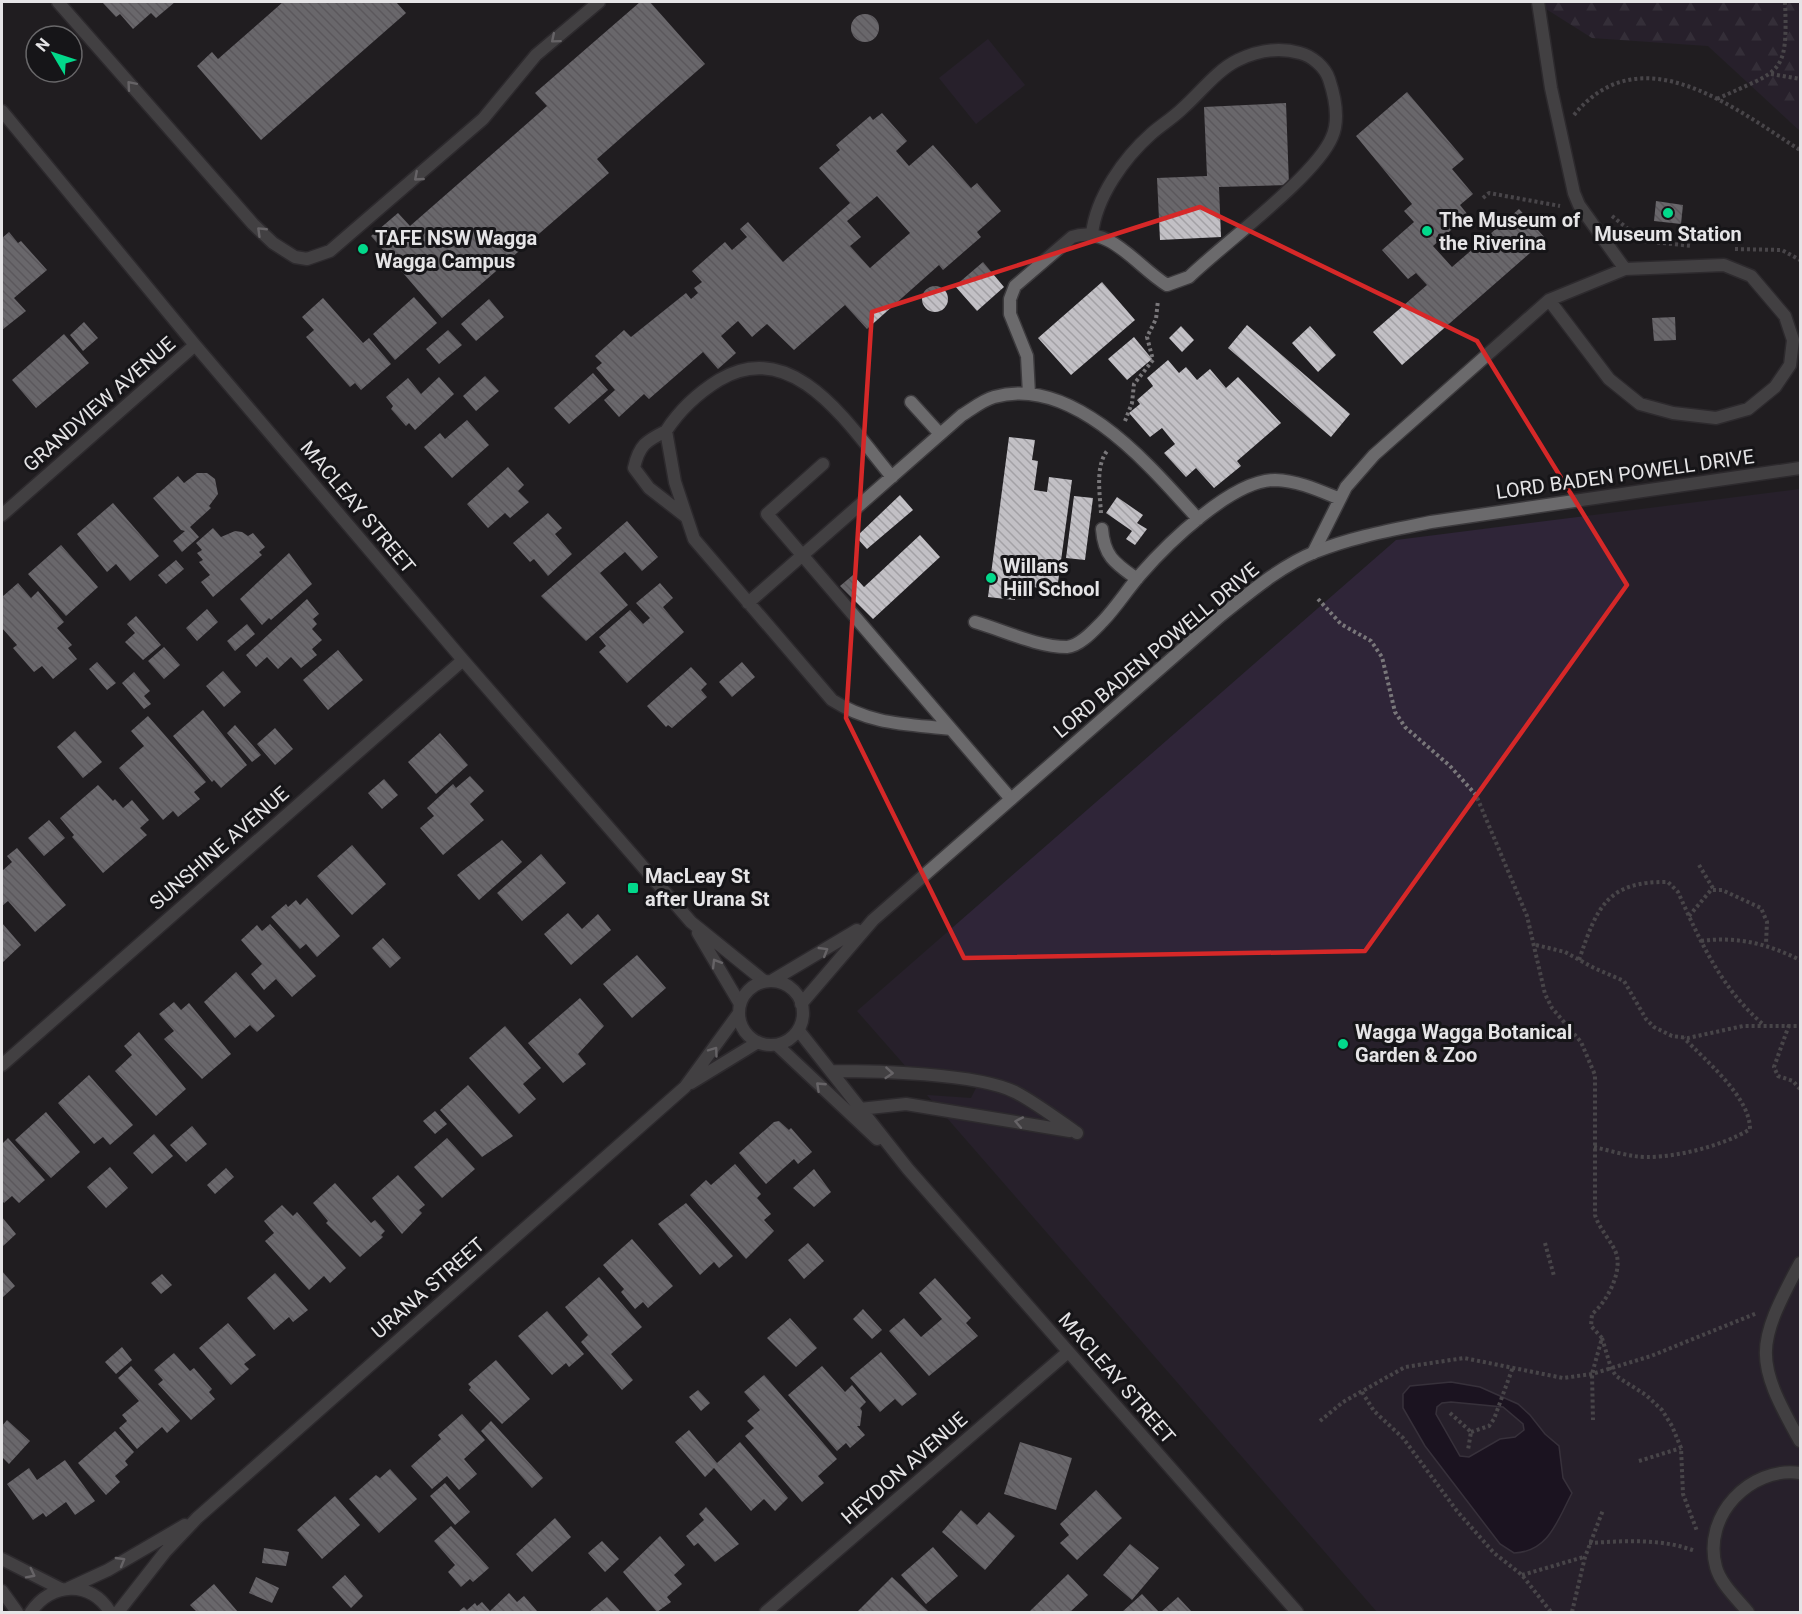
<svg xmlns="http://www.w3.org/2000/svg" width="1802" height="1614" font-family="Roboto,sans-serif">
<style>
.forest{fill:url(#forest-firs)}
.park{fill:#2f2538}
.water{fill:#15071f;stroke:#53495b;stroke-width:1.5;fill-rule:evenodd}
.building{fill:url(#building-back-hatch);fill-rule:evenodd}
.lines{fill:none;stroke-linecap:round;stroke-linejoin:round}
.service-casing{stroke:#3c3a3d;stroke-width:15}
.minor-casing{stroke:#3c3a3d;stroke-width:15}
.tertiary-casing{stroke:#3c3a3d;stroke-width:15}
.path{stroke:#79777a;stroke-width:4;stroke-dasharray:3 3;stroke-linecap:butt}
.service{stroke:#6b6a6c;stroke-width:12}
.minor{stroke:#6b6a6c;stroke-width:12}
.tertiary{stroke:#6b6a6c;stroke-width:12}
.oneway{stroke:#bab9bb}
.marked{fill:none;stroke:#d62828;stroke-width:4.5;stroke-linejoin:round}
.poi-dot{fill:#02d98b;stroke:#161518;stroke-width:2}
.labels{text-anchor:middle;stroke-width:6;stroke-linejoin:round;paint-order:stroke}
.poi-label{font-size:20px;font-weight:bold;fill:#e5e4e6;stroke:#161518;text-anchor:start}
.street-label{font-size:20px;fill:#e5e4e6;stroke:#161518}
</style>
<defs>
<pattern id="forest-firs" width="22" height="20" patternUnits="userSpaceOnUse" patternTransform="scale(1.5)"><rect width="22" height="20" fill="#2f2538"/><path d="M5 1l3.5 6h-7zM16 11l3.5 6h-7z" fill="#4d4455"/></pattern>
<pattern id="building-back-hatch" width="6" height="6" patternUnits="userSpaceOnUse" patternTransform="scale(1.5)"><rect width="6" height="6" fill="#c2c0c5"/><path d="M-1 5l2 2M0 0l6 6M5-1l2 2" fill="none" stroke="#a3a1a5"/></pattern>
</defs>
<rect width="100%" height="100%" fill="#201e21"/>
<!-- forest -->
<path class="forest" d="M1535,2H1800V131L1708,46L1592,38Z"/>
<!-- park -->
<path class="park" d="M988,39L1025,85L976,124L939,78Z
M1800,489V1612H1377L927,1095L971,1098L978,1084L915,1077L857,1011L1396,540Z"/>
<!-- water -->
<path class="water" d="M1451,1382L1480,1387L1518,1404L1530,1415L1545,1434L1559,1446L1563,1478L1572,1493C1558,1519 1549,1552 1514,1553L1500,1544L1425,1446L1403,1408V1394L1410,1386ZM1451,1402L1503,1407L1523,1424L1524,1430L1515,1437L1500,1439L1469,1457L1460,1456L1436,1414L1437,1407L1442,1403Z"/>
<!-- building -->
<path class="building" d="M102,2H175L156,18L151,13L133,29L120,14L116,17Z
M283,2H396L406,13L261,140L197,66L212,52L218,59Z
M640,2H650L705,64L597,159L609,173L442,318L371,236L398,213L410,226L547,106L535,93Z
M851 28a14 14 0 1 1 28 0a14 14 0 1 1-28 0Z
M1407,92L1464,159L1452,169L1473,194L1460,205L1468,215L1433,246L1452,267L1519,209L1546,239L1402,365L1373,332L1427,285L1416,273L1408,279L1382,250L1414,222L1404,211L1412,204L1356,136Z
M1286,103L1289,185L1219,187L1221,237L1160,240L1157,178L1207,176L1204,107Z
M882,113L907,141L896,151L909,166L933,145L971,188L977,183L1001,211L977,232L981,237L943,270L939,265L867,329L845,305L794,350L767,324L752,337L738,321L721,336L736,353L718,369L703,352L649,399L644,394L619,417L604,400L615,390L596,368L602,363L595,356L624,330L631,337L686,293L691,299L698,293L694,288L702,282L692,271L725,242L732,250L747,237L740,229L748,222L783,262L850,203L819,168L840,150L836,145L870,116L873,120ZM877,196L910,233L870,268L850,246L861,237L847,221Z
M1656,201L1683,205L1681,224L1654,221Z
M9,232L18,243L21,241L47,270L14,298L26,311L2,330V238Z
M983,262L1004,287L977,311L955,286Z
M1102,282L1135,320L1071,375L1038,338Z
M922 299a13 13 0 1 1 26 0a13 13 0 1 1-26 0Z
M414,297L437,323L395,360L373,334Z
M323,298L363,343L369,338L391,364L361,390L355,383L350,387L306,337L314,330L302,317Z
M489,299L504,317L476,341L461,324Z
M1675,317L1676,340L1654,341L1652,318Z
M84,322L98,338L83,351L70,335Z
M1247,325L1350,414L1331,437L1228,348Z
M1181,326L1194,340L1182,352L1169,338Z
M1310,326L1336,355L1318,372L1292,343Z
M448,330L462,345L439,364L426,349Z
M64,334L89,363L36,408L12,380Z
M1134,337L1152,359L1127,380L1108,359Z
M1168,360L1179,373L1186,367L1197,380L1210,369L1226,388L1238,377L1281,423L1237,461L1241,466L1214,488L1196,468L1186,477L1164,453L1175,444L1162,428L1150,437L1129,413L1140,404L1137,400L1153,386L1147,378Z
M593,373L608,390L569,424L554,408Z
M485,376L499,391L476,411L463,396Z
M439,377L454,394L415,430L409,423L406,426L391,409L393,406L386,397L408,378L421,394Z
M467,420L489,445L452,478L424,447L440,433L445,439Z
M1009,437L1035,440L1032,460L1038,461L1034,490L1047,492L1049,477L1072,480L1057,590L1016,585L1015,600L988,597Z
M508,467L524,485L518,491L529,502L510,518L505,513L488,528L467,504Z
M197,473H207L215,479L218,494L209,506L211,508L190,527L199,537L182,552L173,541L185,531L181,530L153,498L178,476L184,483Z
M900,495L913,510L867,549L856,537Z
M1074,496L1093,498L1085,560L1066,558Z
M1117,497L1143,515L1137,523L1147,529L1135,545L1126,539L1132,531L1106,513Z
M113,503L159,556L130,581L116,564L107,572L77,534Z
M548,513L562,528L555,534L572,554L548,576L534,559L530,562L513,543Z
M627,521L658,557L642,571L625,552L600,573L628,605L586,641L541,596Z
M213,528L221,537L235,531L242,532L248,536L253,533L265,547L259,552L262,555L213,597L201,582L210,575L199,562L203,560L197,553L202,550L196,543Z
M920,535L940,557L873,619L840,586L853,575L864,587Z
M61,545L98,587L66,616L28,574Z
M289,553L312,584L271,620L269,618L262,625L240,599Z
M176,560L184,569L166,584L158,575Z
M18,583L31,598L38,591L64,622L57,628L72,645L68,648L77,659L53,679L42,666L34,672L13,648L17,645L2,628V597Z
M660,583L673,598L663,607L684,632L627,683L599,652L606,646L599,637L630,610L643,624L650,618L636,603Z
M307,599L319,614L313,619L317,624L312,629L322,640L312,649L317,655L301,668L291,657L278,669L267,657L256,667L246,655Z
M207,609L218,622L197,641L186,628Z
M136,616L161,645L143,660L125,642L135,633L127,624Z
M247,624L255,634L235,651L227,641Z
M164,647L180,665L164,679L148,661Z
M338,650L363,680L328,710L303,680Z
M97,662L116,683L107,690L89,669Z
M742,662L755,677L732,697L719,682Z
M691,667L707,684L701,690L707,697L672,728L668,725L666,727L647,706Z
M223,671L241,692L224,707L206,686Z
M134,672L150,691L144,696L151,704L144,709L122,683Z
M203,710L247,765L221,788L214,780L212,782L173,736Z
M148,716L206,782L194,792L200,799L178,817L173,811L163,820L119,768L144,746L131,731Z
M235,725L261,755L252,762L227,733Z
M275,728L293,749L275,765L257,744Z
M75,731L102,762L83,778L57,747Z
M440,733L468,765L436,794L408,762Z
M470,776L484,791L470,804L484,820L443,855L420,828L434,816L427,808L453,784L456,788Z
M384,779L398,795L382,809L368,793Z
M98,785L113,801L115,799L123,808L132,800L149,820L140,828L147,835L103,873L72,837L74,835L60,818Z
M49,820L65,838L44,856L28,838Z
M502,840L522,862L479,900L457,875Z
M352,845L386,884L352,915L317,876Z
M17,848L66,905L35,932L8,901L2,906V871L12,862L7,856Z
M541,854L566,883L522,921L497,893Z
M307,898L340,936L317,957L306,944L300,949L271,917L286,904L288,907L296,900L300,905Z
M568,913L582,929L598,914L611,930L571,965L544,934Z
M2,923L21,945L2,963Z
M270,924L316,976L292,997L276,979L264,990L251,974L262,964L241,940L257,925L262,931Z
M383,938L401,958L390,968L372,948Z
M637,955L666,988L632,1018L603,984Z
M236,972L275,1016L257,1032L250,1025L235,1038L204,1002Z
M580,998L604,1026L578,1054L586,1064L563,1083L528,1043Z
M174,1002L181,1010L189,1003L231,1054L202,1079L164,1039L174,1031L159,1014Z
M505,1026L541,1068L523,1084L536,1099L519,1114L469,1058Z
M139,1032L186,1089L156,1116L115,1071L132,1055L124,1046Z
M89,1075L133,1125L110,1145L103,1137L94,1144L58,1103Z
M468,1085L513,1136L482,1157L440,1110Z
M435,1111L447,1124L435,1134L423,1121Z
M46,1112L80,1152L51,1178L15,1140Z
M779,1121L789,1130L791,1128L812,1152L798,1164L794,1159L766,1184L739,1153L774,1122Z
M192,1126L207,1144L186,1162L170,1145Z
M154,1134L173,1156L152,1174L133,1153Z
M8,1138L45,1180L19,1203L12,1196L4,1203L2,1200V1144Z
M447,1138L475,1169L442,1198L414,1167Z
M735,1164L761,1194L757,1198L771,1214L764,1220L774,1231L746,1259L690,1195L706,1180L711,1185Z
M110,1167L128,1188L106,1208L87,1187Z
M226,1168L234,1177L215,1194L207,1185Z
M814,1169L831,1192L814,1207L793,1188Z
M398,1175L425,1205L419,1210L422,1213L402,1234L372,1198Z
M335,1183L371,1223L375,1220L385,1231L381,1235L383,1237L360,1257L326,1223L328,1221L313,1203Z
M686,1203L733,1256L719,1268L714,1262L700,1275L658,1224Z
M282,1205L293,1216L297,1212L346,1268L330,1283L324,1276L309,1290L265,1241L274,1233L264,1221Z
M2,1217L16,1234L2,1247Z
M632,1239L673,1286L648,1308L643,1302L635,1309L621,1292L624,1289L603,1265Z
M808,1243L824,1261L804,1279L788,1260Z
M2,1271L15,1286L3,1297L2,1296Z
M275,1273L308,1310L293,1322L289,1317L274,1330L247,1298Z
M162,1274L172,1285L161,1294L151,1283Z
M599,1277L642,1327L611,1354L633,1380L622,1390L581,1342L588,1335L565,1307Z
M935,1278L971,1318L966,1323L978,1336L929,1376L889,1331L904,1318L921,1337L942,1319L919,1293Z
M863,1309L882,1330L872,1339L853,1319Z
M547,1311L584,1354L569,1367L566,1363L552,1375L518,1336Z
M790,1318L817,1348L796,1367L767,1338Z
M228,1323L256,1355L244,1364L249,1369L231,1385L199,1348Z
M122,1347L132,1360L116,1374L105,1362Z
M881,1352L917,1394L902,1406L895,1399L880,1412L850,1378Z
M174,1353L190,1371L194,1368L212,1389L209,1392L215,1399L191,1420L158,1384L163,1380L154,1370Z
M496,1360L530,1399L502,1424L469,1390L471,1387L468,1384Z
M131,1366L180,1421L167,1433L162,1427L137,1449L119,1428L127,1421L122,1415L139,1401L118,1378Z
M822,1366L845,1392L852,1385L866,1402L860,1408L862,1411L860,1426H857L865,1435L850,1448L846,1443L837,1451L788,1395Z
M764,1375L837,1459L818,1476L824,1483L802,1502L745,1436L754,1428L747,1421L760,1410L744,1392Z
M698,1390L710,1403L701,1411L689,1397Z
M462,1414L485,1440L464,1459L477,1474L459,1490L447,1476L432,1489L411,1466L441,1439L438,1435Z
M7,1420L30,1441L9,1464L2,1457V1426Z
M491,1421L543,1478L532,1488L481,1431Z
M689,1430L717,1463L740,1442L788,1498L775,1511L764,1499L751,1511L714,1468L705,1477L675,1442Z
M115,1431L134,1452L125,1461L128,1465L115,1476L120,1482L106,1495L78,1463Z
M1020,1442L1072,1458L1056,1510L1004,1494Z
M65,1460L95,1501L75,1515L66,1502L46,1517L43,1513L33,1520L7,1484L29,1468L37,1480Z
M390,1469L417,1499L379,1533L349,1499L376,1475L380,1478Z
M445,1483L470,1512L455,1525L430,1496Z
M1096,1490L1122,1518L1077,1560L1060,1543L1069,1535L1060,1524Z
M335,1496L360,1525L322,1559L297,1530Z
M706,1507L739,1544L715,1562L698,1543L694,1546L686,1536L704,1520L699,1514Z
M961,1510L977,1525L989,1512L1015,1536L985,1570L942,1532Z
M555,1518L571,1537L532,1572L516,1554Z
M451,1526L489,1568L473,1582L470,1579L461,1587L448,1572L455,1565L434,1541Z
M660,1536L685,1565L674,1575L682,1584L667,1597L671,1602L657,1612L623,1572Z
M602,1541L619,1559L605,1572L588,1553Z
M1130,1544L1159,1568L1132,1600L1103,1575Z
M933,1547L958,1576L926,1604L901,1575Z
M264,1548L289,1552L286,1566L262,1563Z
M1068,1574L1088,1595L1070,1612H1029Z
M345,1575L363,1596L351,1608L332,1587Z
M256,1577L279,1588L272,1603L249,1593Z
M892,1577L929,1612H857Z
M214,1584L238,1612H197L190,1605Z
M509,1593L517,1602L524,1596L537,1611L458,1612L464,1607L467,1610L475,1603L477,1606L482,1602L490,1611Z
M1142,1594L1159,1612H1122Z
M607,1597L621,1612H589Z
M1178,1597L1192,1612H1161Z"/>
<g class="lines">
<defs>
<path id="service" d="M58,2L253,224L273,243L295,257L307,259L330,251L483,119L536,55L599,2
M1538,2L1551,88L1574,193L1579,205L1625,269
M1029,394L1027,356L1010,314V299L1015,286L1072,237C1110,224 1137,267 1167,285L1189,277C1223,244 1316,176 1332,137C1340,119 1335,97 1329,79C1325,67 1312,56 1300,53C1279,47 1257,51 1238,60C1217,70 1200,93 1183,108C1173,118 1161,125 1151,134C1124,158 1096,197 1092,234
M911,402L940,434
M666,431C646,441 639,445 634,468L649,488L685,516
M823,464L767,514L1011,799
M892,477C850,427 794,335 719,380C698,393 679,411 666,431L675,482L694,539L832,700C871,725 907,724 951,729
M1102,529C1104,557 1116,564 1137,579
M1313,553L1346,487L1374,455L1549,300L1625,269L1724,265L1751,276L1785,316L1793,340L1790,365L1775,387L1748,409L1716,418L1673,413L1640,404L1609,379L1549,300
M748,603L962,415C972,409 983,400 994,397C1074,374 1151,467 1198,519
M975,622C1003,630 1037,647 1067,647C1080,646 1094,630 1103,621C1117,606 1127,590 1140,575C1167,544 1232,480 1275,480C1299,481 1318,490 1340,499
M1800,1263C1755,1347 1754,1359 1800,1441
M1748,1612C1738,1600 1720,1583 1716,1567C1702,1516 1750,1466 1800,1473"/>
<path id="minor" d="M2,111L195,345L463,660L691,922L764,981
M2,515L195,345
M698,933L740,1004
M799,1031L908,1169L1297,1612
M777,1045L877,1139
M2,1065L463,660
M831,1071C875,1071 976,1073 1015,1092C1036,1103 1057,1119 1077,1133
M860,1109L906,1104L1070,1131
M766,1612L1068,1352"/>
<path id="tertiary" d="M773,980L857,930
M739 1013a32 32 0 1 1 64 0a32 32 0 1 1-64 0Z
M801,1004L873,920L1219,617C1248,594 1280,566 1315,552C1352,537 1392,530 1431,522L1800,468
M691,1083L758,1042
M2,1559L61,1589
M69,1588L108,1570L185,1525
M2,1591L17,1612
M31,1612C51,1582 91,1580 110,1612
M118,1612L165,1552L197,1518L685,1087L739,1013"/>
</defs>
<!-- service casing -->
<use href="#service" class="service-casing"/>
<!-- minor casing -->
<use href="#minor" class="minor-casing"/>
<!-- tertiary casing -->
<use href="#tertiary" class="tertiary-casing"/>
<!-- path -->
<path class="path" d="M1771,74L1800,79
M1717,99C1781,69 1788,77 1785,2
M1574,115C1641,33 1734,108 1800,150
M1483,198L1489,193L1560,206
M1612,216L1643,241L1692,246
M1735,249L1782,250L1800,260
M1125,421L1132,403L1134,384L1153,360L1147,337L1156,319L1158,300
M1101,513C1100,494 1095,467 1107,451
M1318,599L1341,624L1371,641L1382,657L1395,712L1405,727L1450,766L1476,795L1527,916L1545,994L1552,1008L1581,1042L1595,1075V1215C1599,1229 1614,1244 1617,1256C1621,1275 1606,1303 1592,1314L1591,1326L1602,1338L1592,1374L1593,1420
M1699,865L1714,890
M1689,916L1711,890H1722L1761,908L1767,922L1766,944
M1701,941C1737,936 1768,944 1800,960
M1536,945L1565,952L1594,968L1624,981L1646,1019L1654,1027L1672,1036L1688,1038L1743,1026H1800
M1579,960C1597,907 1607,881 1668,882L1678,892C1700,941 1722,990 1764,1025
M1789,1025L1774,1067L1778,1076L1793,1081L1800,1089
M1594,1147C1607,1150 1621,1154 1634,1156C1666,1161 1724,1146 1750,1129C1750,1097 1706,1061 1684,1038
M1545,1243L1554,1276
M1602,1338L1611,1368L1616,1376L1646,1395L1662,1410L1672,1426L1681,1448L1683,1494L1697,1531
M1362,1392L1374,1411L1403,1438L1457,1511L1494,1553L1522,1575L1551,1612
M1450,1413L1471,1432L1468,1450
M1320,1421L1343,1402L1405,1367L1464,1358L1563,1378L1592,1374L1651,1356L1757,1313
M1471,1432L1489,1426L1494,1419L1513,1367
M1639,1461L1681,1448
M1589,1543C1625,1541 1661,1538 1695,1551
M1522,1575L1584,1557
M1572,1612L1585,1557L1603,1510"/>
<!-- service -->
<use href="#service" class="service"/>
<!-- minor -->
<use href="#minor" class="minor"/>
<!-- tertiary -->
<use href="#tertiary" class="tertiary"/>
</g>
<!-- one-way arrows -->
<defs><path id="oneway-chevron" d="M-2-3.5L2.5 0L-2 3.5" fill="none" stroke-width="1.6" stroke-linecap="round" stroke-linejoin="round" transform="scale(1.5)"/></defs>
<g class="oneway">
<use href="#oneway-chevron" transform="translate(555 39) rotate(140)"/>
<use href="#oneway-chevron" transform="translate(131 85) rotate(-131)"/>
<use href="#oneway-chevron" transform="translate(418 177) rotate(139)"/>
<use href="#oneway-chevron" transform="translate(261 231) rotate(-136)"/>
<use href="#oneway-chevron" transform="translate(824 951) rotate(-31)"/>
<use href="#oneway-chevron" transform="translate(716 963) rotate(-121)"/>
<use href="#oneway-chevron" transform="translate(714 1051) rotate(-54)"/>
<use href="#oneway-chevron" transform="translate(889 1073) rotate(4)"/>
<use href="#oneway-chevron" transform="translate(820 1086) rotate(-137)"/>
<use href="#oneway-chevron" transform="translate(1019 1122) rotate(-169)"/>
<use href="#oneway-chevron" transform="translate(121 1561) rotate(-30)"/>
<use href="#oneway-chevron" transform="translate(31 1574) rotate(27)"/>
</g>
<!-- marked area -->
<path d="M0 0H1802V1614H0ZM1200,207L1477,341L1627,585L1365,951L964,958L846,718L872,312Z" fill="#201e21" fill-opacity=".55" fill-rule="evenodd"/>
<path class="marked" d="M1200,207L1477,341L1627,585L1365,951L964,958L846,718L872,312Z"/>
<!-- markers -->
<g class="poi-dot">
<circle cx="1668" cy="213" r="6"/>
<circle cx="1427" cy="231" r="6"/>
<circle cx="363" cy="249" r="6"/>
<circle cx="991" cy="578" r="6"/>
<rect x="627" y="882" width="12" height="12" rx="3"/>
<circle cx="1343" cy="1044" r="6"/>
</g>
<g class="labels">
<!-- poi labels -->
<g class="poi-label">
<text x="1439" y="227">The Museum of<tspan x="1439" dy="23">the Riverina</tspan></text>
<text x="1668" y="241" text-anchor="middle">Museum Station</text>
<text x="375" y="245">TAFE NSW Wagga<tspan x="375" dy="23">Wagga Campus</tspan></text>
<text x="1003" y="573">Willans<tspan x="1003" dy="23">Hill School</tspan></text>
<text x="645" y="883">MacLeay St<tspan x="645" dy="23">after Urana St</tspan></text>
<text x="1355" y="1039">Wagga Wagga Botanical<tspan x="1355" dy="23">Garden &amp; Zoo</tspan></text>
</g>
<!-- street labels -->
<g class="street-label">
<text transform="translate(99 404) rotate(-41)" y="7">GRANDVIEW AVENUE</text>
<text transform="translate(1625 474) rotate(-8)" y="7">LORD BADEN POWELL DRIVE</text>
<text transform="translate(358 507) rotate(50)" y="7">MACLEAY STREET</text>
<text transform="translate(1156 650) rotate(-40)" y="7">LORD BADEN POWELL DRIVE</text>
<text transform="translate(219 848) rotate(-41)" y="7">SUNSHINE AVENUE</text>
<text transform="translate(428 1288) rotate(-41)" y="7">URANA STREET</text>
<text transform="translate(1117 1378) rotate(49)" y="7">MACLEAY STREET</text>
<text transform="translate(904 1468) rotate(-41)" y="7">HEYDON AVENUE</text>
</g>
</g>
<!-- border -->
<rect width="1802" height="1614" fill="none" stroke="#e5e4e6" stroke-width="6"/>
<!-- north arrow -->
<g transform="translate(54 54) rotate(309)"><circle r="28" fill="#161518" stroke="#69686a" stroke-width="1.5"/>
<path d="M0-4.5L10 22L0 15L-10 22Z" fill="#02d98b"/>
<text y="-9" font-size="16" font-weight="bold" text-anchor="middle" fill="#e5e4e6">N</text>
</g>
</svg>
